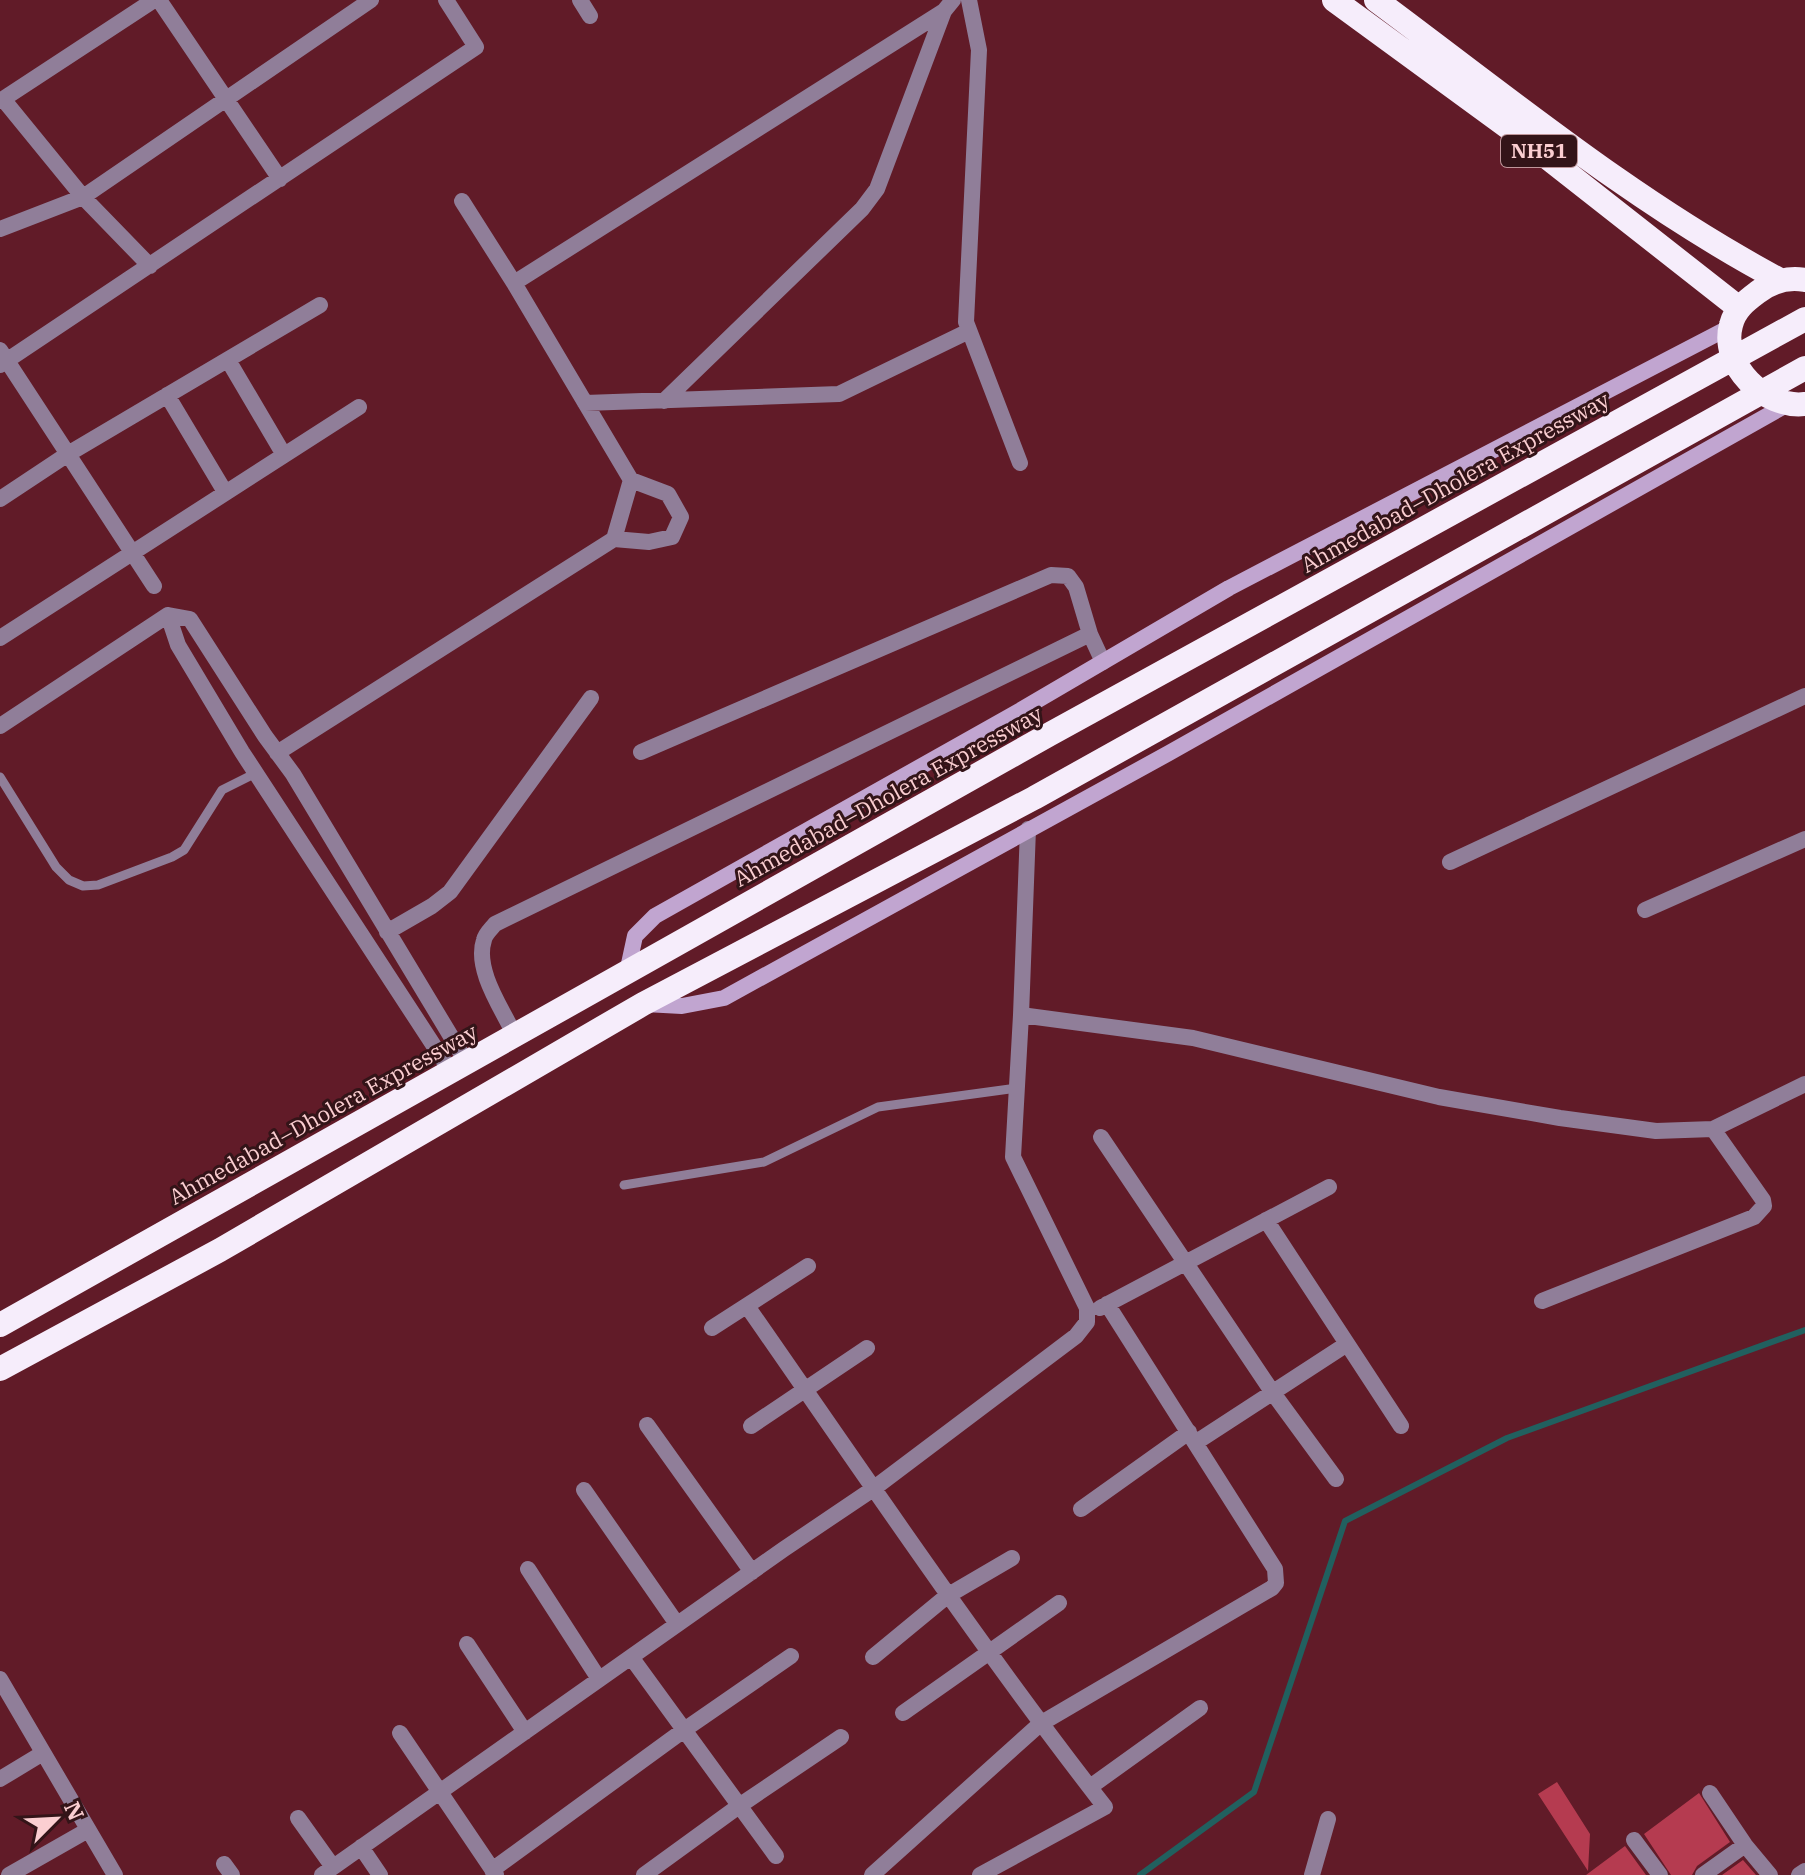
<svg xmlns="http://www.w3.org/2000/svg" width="1805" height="1875" font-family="'IBM Plex Serif',serif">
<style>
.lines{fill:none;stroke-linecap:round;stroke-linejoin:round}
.stream{stroke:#21605f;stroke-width:6}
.building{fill:#b53b50}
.lane{stroke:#907e99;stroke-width:9}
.street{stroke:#907e99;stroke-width:16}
.secondary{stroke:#c1a5d0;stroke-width:16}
.highway{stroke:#f6edfb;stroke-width:24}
.labels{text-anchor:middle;stroke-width:6;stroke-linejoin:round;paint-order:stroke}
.shield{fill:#331418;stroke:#bf969a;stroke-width:2}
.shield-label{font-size:20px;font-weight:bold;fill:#fbced1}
.street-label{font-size:22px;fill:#fbced1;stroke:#331418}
</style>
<rect width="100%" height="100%" fill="#611b28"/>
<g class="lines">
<!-- stream -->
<path class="stream" d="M1140,1875L1254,1792L1345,1521L1507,1438L1805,1330"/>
</g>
<!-- building -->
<path class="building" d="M1557,1782L1590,1834L1588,1871L1538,1794Z
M1699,1793L1730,1842L1697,1866L1692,1875H1671L1644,1834Z
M1625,1846L1646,1875H1586Z
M1743,1860L1756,1875H1722Z"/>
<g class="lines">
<!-- lane -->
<path class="lane" d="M0,777L56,867L69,880L83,886L98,885L172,857L184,850L222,790L256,773
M624,1185L764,1162L878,1107L1017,1088"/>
<!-- street -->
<path class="street" d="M159,0L280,179
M580,0L590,16
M969,0L979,50L966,322L1020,463
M3,99L83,197L150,266
M0,101L154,0
M462,201L514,283
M0,229L83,197L371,0
M0,350L154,586
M228,360L284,455
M0,365L476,47L446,0
M167,395L225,492
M664,401L862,209L877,189L944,11
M585,403L839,394L969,331
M0,499L68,454L320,305
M614,539L649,542L672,537L681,517L668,494L631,480
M168,615L178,645L242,752L451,1072
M1090,634L1103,662
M0,638L359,407
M0,726L168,615L190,619L265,736L293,774L467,1063
M277,753L614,539L631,480L514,283L944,11L953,0
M1450,862L1805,696
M1645,910L1805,839
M387,932L432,906L450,892L591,698
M1021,1015L1028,829
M515,1036C503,1010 474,970 484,940C485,934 491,929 495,924L1090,634L1076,587L1068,576L1051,575L641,752
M1713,1129L1805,1084
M1101,1137L1273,1393L1336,1479
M1266,1220L1401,1426
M747,1306C864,1474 979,1645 1105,1807L980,1875
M1100,1308L1329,1187
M712,1328L808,1266
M647,1425L752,1572
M751,1426L867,1348
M1195,1443L1347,1344
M584,1490L677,1624
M1081,1509L1189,1432
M528,1569L599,1679
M467,1644L525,1732
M631,1657L776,1856
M873,1657L947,1596L1012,1558
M0,1679L115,1875
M903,1713L1059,1603
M400,1733L496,1875
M0,1779L43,1753
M1090,1787L1200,1708
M1710,1793L1745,1845L1770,1875
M298,1818L333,1867
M1634,1840L1660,1875
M361,1847L380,1875
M224,1864L232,1875
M492,1870L684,1730L791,1656
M9,1875L88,1830
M322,1875L784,1549L873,1489L1076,1336L1087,1322V1308L1013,1157L1021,1015L1193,1038L1439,1097L1560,1118L1656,1131L1713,1129L1763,1200L1764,1206L1754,1217L1542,1301
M644,1875L739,1806L841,1737
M872,1875L1040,1724L1272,1588L1276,1583L1275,1569L1107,1304
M1312,1875L1328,1819
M1703,1875L1745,1845
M1799,1875L1805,1871"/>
<!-- secondary -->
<path class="secondary" d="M627,973L635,936L655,916L1014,714L1229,588L1730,327
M645,1004L682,1006L724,998L1169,753L1788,404"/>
<!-- highway -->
<path class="highway" d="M1334,0L1516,133L1739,308
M1376,0C1508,98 1635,203 1780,280
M1805,280C1788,277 1771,282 1758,292C1746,301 1735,309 1731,325C1720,365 1765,409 1805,404
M0,1325L1050,734L1805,319
M0,1369L220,1250L643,1004L1034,798L1805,368"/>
</g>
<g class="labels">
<!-- shield labels -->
<rect class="shield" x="1501" y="135" width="76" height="32" rx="6"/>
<g class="shield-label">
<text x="1539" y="158">NH51</text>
</g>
<!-- street labels -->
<g class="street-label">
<text transform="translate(1455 482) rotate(-29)" y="8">Ahmedabad–Dholera Expressway</text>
<text transform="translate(888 796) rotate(-29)" y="8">Ahmedabad–Dholera Expressway</text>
<text transform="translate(323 1114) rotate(-29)" y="8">Ahmedabad–Dholera Expressway</text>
</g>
</g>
<!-- north arrow -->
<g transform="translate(56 1819) rotate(66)" stroke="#331418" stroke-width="6" paint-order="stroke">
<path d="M0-6L14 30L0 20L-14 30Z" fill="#fbced1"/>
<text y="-12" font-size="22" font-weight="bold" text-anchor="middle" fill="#fbced1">N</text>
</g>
</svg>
